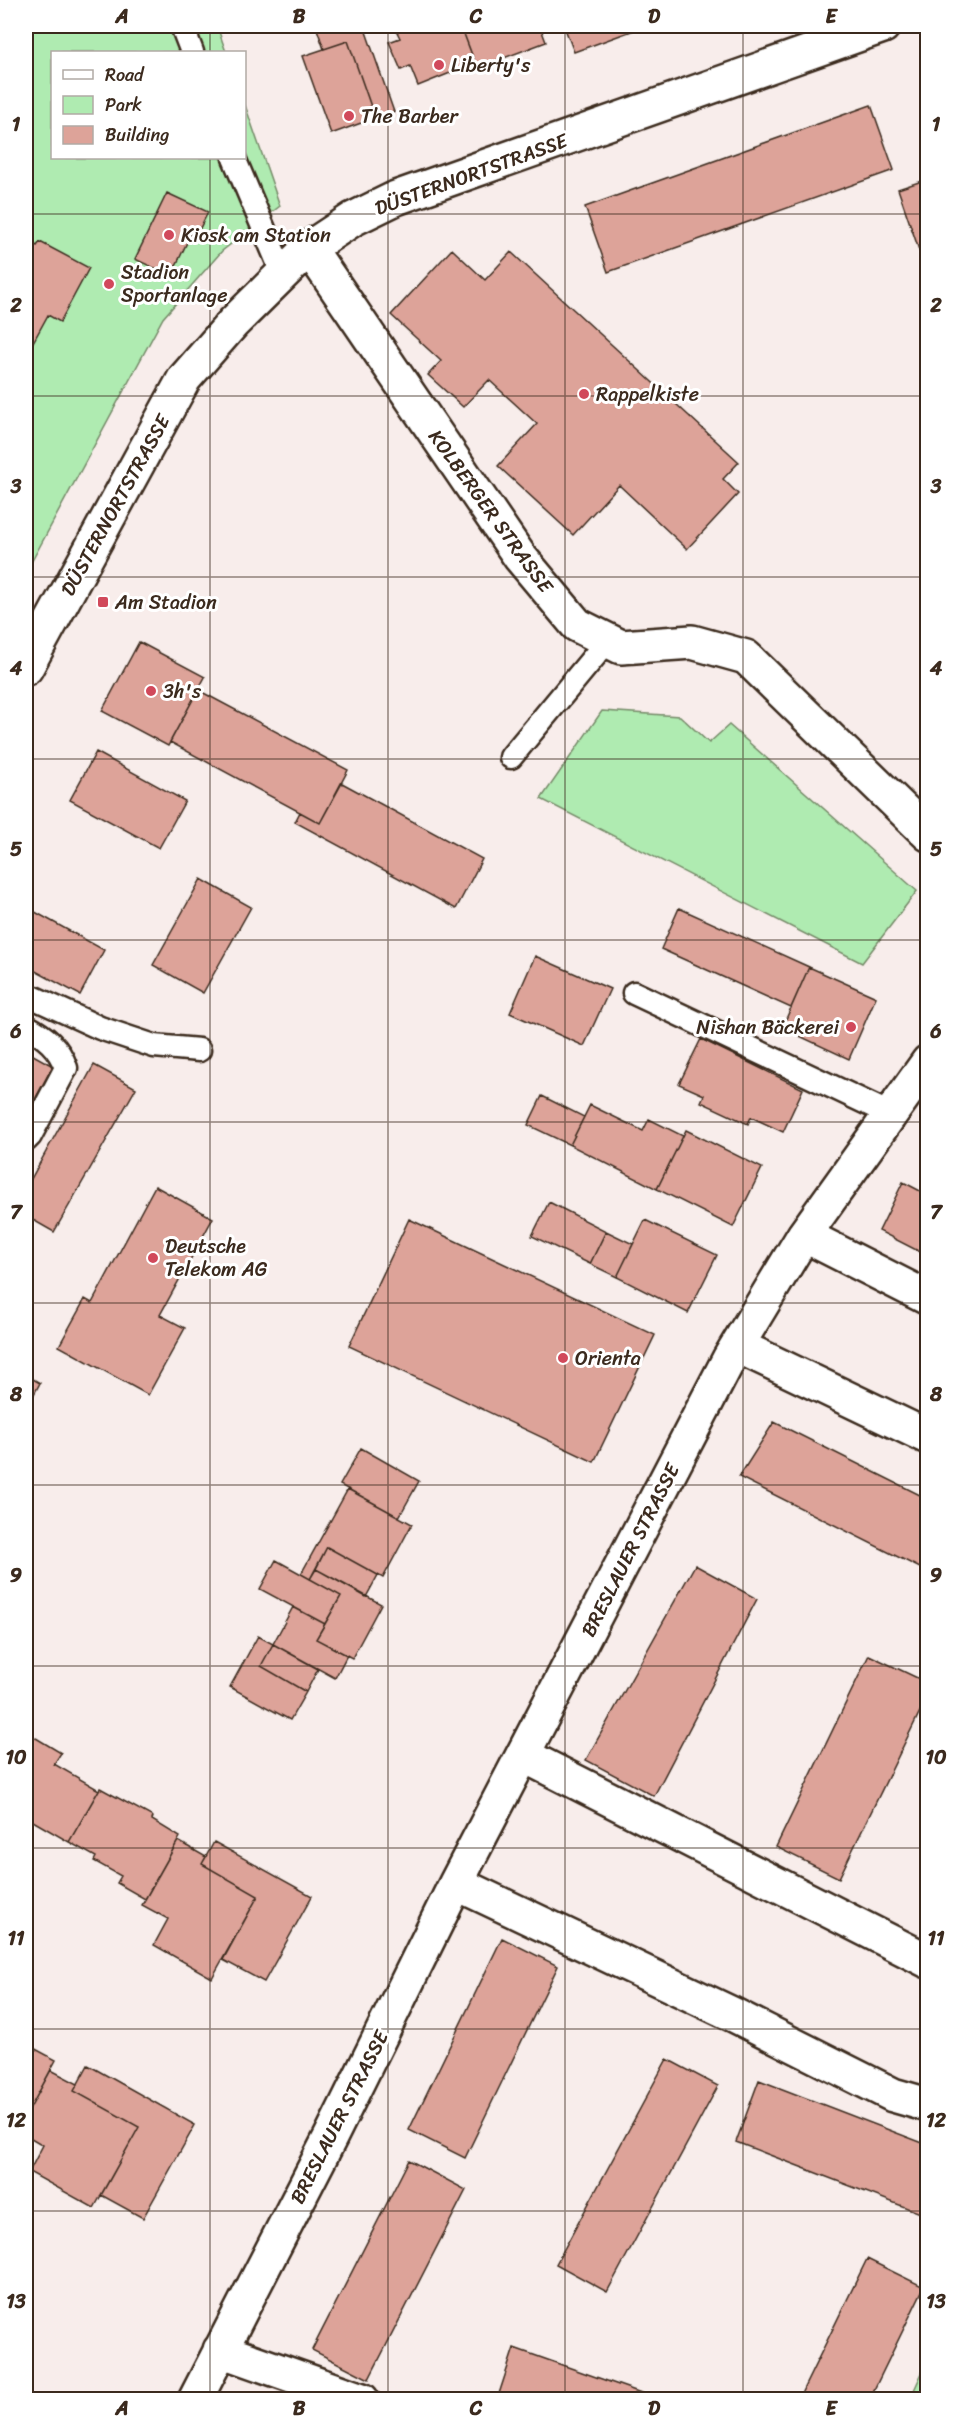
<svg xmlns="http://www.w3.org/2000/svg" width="953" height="2425" font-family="Sriracha,sans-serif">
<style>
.green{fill:#afebb1;stroke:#758a68;stroke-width:1.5}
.building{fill:#dda399;stroke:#3b2a1e;stroke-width:1.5}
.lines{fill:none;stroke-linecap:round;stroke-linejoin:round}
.service-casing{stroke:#3b2a1e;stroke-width:27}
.minor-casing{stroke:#3b2a1e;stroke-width:38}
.service{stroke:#fff;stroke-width:22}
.minor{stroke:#fff;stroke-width:33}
.grid{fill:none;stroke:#3b2a1e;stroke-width:1.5;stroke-opacity:0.55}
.poi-dot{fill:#d1495b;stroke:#fff;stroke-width:2}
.labels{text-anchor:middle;stroke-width:6;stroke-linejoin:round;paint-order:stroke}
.poi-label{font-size:20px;fill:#3b2a1e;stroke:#fff;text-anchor:start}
.street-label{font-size:20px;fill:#3b2a1e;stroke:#fff}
.neatline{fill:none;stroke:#3b2a1e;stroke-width:2}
.grid-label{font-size:20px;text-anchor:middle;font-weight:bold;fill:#3b2a1e}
</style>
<rect width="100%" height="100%" fill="#f8edeb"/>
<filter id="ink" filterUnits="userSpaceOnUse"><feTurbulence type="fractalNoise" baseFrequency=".0167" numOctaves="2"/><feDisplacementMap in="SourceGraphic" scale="12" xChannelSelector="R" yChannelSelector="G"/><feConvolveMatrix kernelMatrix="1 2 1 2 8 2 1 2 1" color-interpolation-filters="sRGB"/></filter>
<g filter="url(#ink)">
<!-- green -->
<path class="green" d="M26,26H217L226,52H52V158H244L245,105L280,206L222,251L163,318L26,572Z
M602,711L680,716L709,743L729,725L917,891L862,963L541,799Z
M927,2362V2399H910Z"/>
<!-- building -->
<path class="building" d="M316,26H364L394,112L375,118L348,41L324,49Z
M407,26H461L475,63L418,86L410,66L401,70L389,42L400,38L396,30Z
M461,26H540L546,42L477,68Z
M564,26H636L637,29L574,52Z
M348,41L375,118L331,134L303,56Z
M871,105L894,170L608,272L585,207Z
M928,179V250L920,253L898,189Z
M167,193L208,212L196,236L191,234L171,276L135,259Z
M26,240L37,246L40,242L89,268L60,322L48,315L26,355Z
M452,249L485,280L511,252L739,462L723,479L738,494L687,549L619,485L573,535L498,466L537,424L489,380L463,407L428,375L441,361L391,315Z
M139,642L205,677L168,746L102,711Z
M198,690L348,770L320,823L170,742Z
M96,752L185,801L159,848L70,800Z
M342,783L482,859L456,909L295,822L300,812L320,823Z
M201,879L251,907L203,993L153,965Z
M26,907L104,950L80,995L26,966Z
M679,908L809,967L791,1008L661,949Z
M535,956L610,989L584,1046L510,1013Z
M809,967L876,997L849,1059L782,1028Z
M701,1039L803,1089L783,1132L751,1117L748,1124L701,1102L704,1095L679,1084Z
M26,1051L53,1066L29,1111L26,1110Z
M94,1065L136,1088L54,1232L26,1216V1188Z
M542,1096L584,1117L570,1145L528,1125Z
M590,1105L643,1131L649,1119L683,1136L657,1189L570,1145Z
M686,1130L762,1168L733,1227L657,1189Z
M903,1182L928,1195V1256L879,1231Z
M155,1186L213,1218L160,1315L185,1328L148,1395L59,1346L85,1299L92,1303Z
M549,1202L606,1231L590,1264L532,1236Z
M409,1219L655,1335L594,1462L349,1346Z
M645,1220L717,1255L688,1313L617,1277Z
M606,1231L633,1244L617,1277L590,1264Z
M26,1375L40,1383L26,1409Z
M774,1422L928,1499V1572L739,1477Z
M361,1448L419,1481L399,1517L340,1485Z
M348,1489L412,1524L383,1578L327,1547L310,1579L301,1574Z
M327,1547L378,1575L366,1597L316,1569Z
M276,1560L341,1596L325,1624L260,1589Z
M695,1565L757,1599L654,1796L586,1760Z
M316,1569L381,1604L352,1658L316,1639L341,1596L310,1579Z
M293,1607L325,1624L316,1639L347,1655L335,1678L273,1644Z
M258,1636L273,1644L261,1666L306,1692L290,1720L230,1687Z
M273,1644L318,1669L306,1692L261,1666Z
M869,1655L928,1683V1695L839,1878L776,1847Z
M26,1732L61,1753L54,1764L99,1790L69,1842L26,1817Z
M100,1788L153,1817L152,1820L180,1837L145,1899L117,1883L121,1876L94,1861L96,1857L69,1842Z
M178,1841L206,1857L202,1864L258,1896L212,1978L154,1945L168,1919L142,1905Z
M214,1842L312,1896L264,1982L223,1960L258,1896L202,1864Z
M502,1938L558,1966L465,2158L409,2130Z
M26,2040L30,2043L28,2045L56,2060L26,2116Z
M667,2059L718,2086L607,2292L556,2264Z
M88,2065L195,2125L143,2218L101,2195L139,2127L74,2091Z
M51,2070L78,2084L74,2091L139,2127L94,2208L29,2172L43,2145L26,2135V2116Z
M759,2080L928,2145V2216L736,2142Z
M409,2160L466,2190L369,2379L312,2350Z
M867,2259L924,2287L869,2400H798Z
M514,2348L661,2400H497Z
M26,2393L38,2400H26Z"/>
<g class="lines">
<defs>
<path id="service" d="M182,26L192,52
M234,158L282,272
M511,757L608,640
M634,993L890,1114
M26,994L100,1028L154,1046L199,1050
M26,1026C45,1036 59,1047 66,1068L30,1136L26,1140"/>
<path id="minor" d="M309,248L520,557L577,625L621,647L692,642L746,657L928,834
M26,668L184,379L233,323L309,248L353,219L396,198L883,26
M804,1235L928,1298
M738,1346L928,1437
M523,1755L928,1961
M456,1883L734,2015L893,2095L928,2105
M220,2350L362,2400
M195,2400L331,2136L456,1883L729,1359L804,1235L928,1062"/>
</defs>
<!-- service casing -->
<use href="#service" class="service-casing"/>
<!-- minor casing -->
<use href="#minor" class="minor-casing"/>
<!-- service -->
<use href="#service" class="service"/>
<!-- minor -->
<use href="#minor" class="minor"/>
</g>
</g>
<!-- grid -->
<path class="grid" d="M210,26V52M388,26V2400M565,26V2400M743,26V2400M210,158V2400M26,214H928M26,396H928M26,577H928M26,759H928M26,940H928M26,1122H928M26,1303H928M26,1485H928M26,1666H928M26,1848H928M26,2029H928M26,2211H928"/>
<!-- markers -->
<g class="poi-dot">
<circle cx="439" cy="65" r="6"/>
<circle cx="349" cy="116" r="6"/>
<circle cx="169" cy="235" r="6"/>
<circle cx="109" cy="284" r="6"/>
<circle cx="584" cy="394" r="6"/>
<rect x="97" y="596" width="12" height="12" rx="3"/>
<circle cx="151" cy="691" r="6"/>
<circle cx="851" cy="1027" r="6"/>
<circle cx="153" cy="1258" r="6"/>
<circle cx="563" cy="1358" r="6"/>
</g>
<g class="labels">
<!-- poi labels -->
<g class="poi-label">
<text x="451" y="72">Liberty's</text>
<text x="361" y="123">The Barber</text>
<text x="181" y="242">Kiosk am Station</text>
<text x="121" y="279">Stadion<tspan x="121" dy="23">Sportanlage</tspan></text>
<text x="596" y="401">Rappelkiste</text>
<text x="115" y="609">Am Stadion</text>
<text x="163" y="698">3h's</text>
<text x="839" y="1034" text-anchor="end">Nishan Bäckerei</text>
<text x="165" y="1253">Deutsche<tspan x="165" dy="23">Telekom AG</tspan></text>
<text x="575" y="1365">Orienta</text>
</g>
<!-- street labels -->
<g class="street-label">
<text transform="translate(471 174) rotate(-20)" y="7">DÜSTERNORTSTRASSE</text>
<text transform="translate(115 505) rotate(-61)" y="7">DÜSTERNORTSTRASSE</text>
<text transform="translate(491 511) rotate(54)" y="7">KOLBERGER STRASSE</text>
<text transform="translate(630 1550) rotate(-63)" y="7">BRESLAUER STRASSE</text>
<text transform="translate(339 2117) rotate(-63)" y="7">BRESLAUER STRASSE</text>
</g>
</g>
<!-- margin -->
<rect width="953" height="2425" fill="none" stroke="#fff" stroke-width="66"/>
<!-- legend -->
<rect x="51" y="51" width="195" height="108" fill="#ffffff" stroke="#b1aaa5" stroke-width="1.5"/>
<rect x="63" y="70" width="30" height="9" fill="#ffffff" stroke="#b1aaa5" stroke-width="1.5"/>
<text x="105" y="81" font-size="18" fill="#3b2a1e">Road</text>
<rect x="63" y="96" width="30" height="18" fill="#afebb1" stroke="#b1aaa5" stroke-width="1.5"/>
<text x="105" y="111" font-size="18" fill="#3b2a1e">Park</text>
<rect x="63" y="126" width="30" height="18" fill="#dda399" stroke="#b1aaa5" stroke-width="1.5"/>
<text x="105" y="141" font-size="18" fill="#3b2a1e">Building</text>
<rect x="33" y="33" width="887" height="2359" class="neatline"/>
<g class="grid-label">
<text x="122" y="23">A</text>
<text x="299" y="23">B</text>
<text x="476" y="23">C</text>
<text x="654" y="23">D</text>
<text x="831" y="23">E</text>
<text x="16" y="131">1</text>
<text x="936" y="131">1</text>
<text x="16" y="312">2</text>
<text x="936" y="312">2</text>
<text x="16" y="493">3</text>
<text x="936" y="493">3</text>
<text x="16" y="675">4</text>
<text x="936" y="675">4</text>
<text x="16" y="856">5</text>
<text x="936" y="856">5</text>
<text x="16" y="1038">6</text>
<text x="936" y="1038">6</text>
<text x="16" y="1219">7</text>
<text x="936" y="1219">7</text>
<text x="16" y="1401">8</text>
<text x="936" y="1401">8</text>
<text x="16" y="1582">9</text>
<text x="936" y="1582">9</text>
<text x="16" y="1764">10</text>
<text x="936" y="1764">10</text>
<text x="16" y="1945">11</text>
<text x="936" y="1945">11</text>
<text x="16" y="2127">12</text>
<text x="936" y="2127">12</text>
<text x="16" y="2308">13</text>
<text x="936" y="2308">13</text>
<text x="122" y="2415">A</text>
<text x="299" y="2415">B</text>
<text x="476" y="2415">C</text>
<text x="654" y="2415">D</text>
<text x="831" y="2415">E</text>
</g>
</svg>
